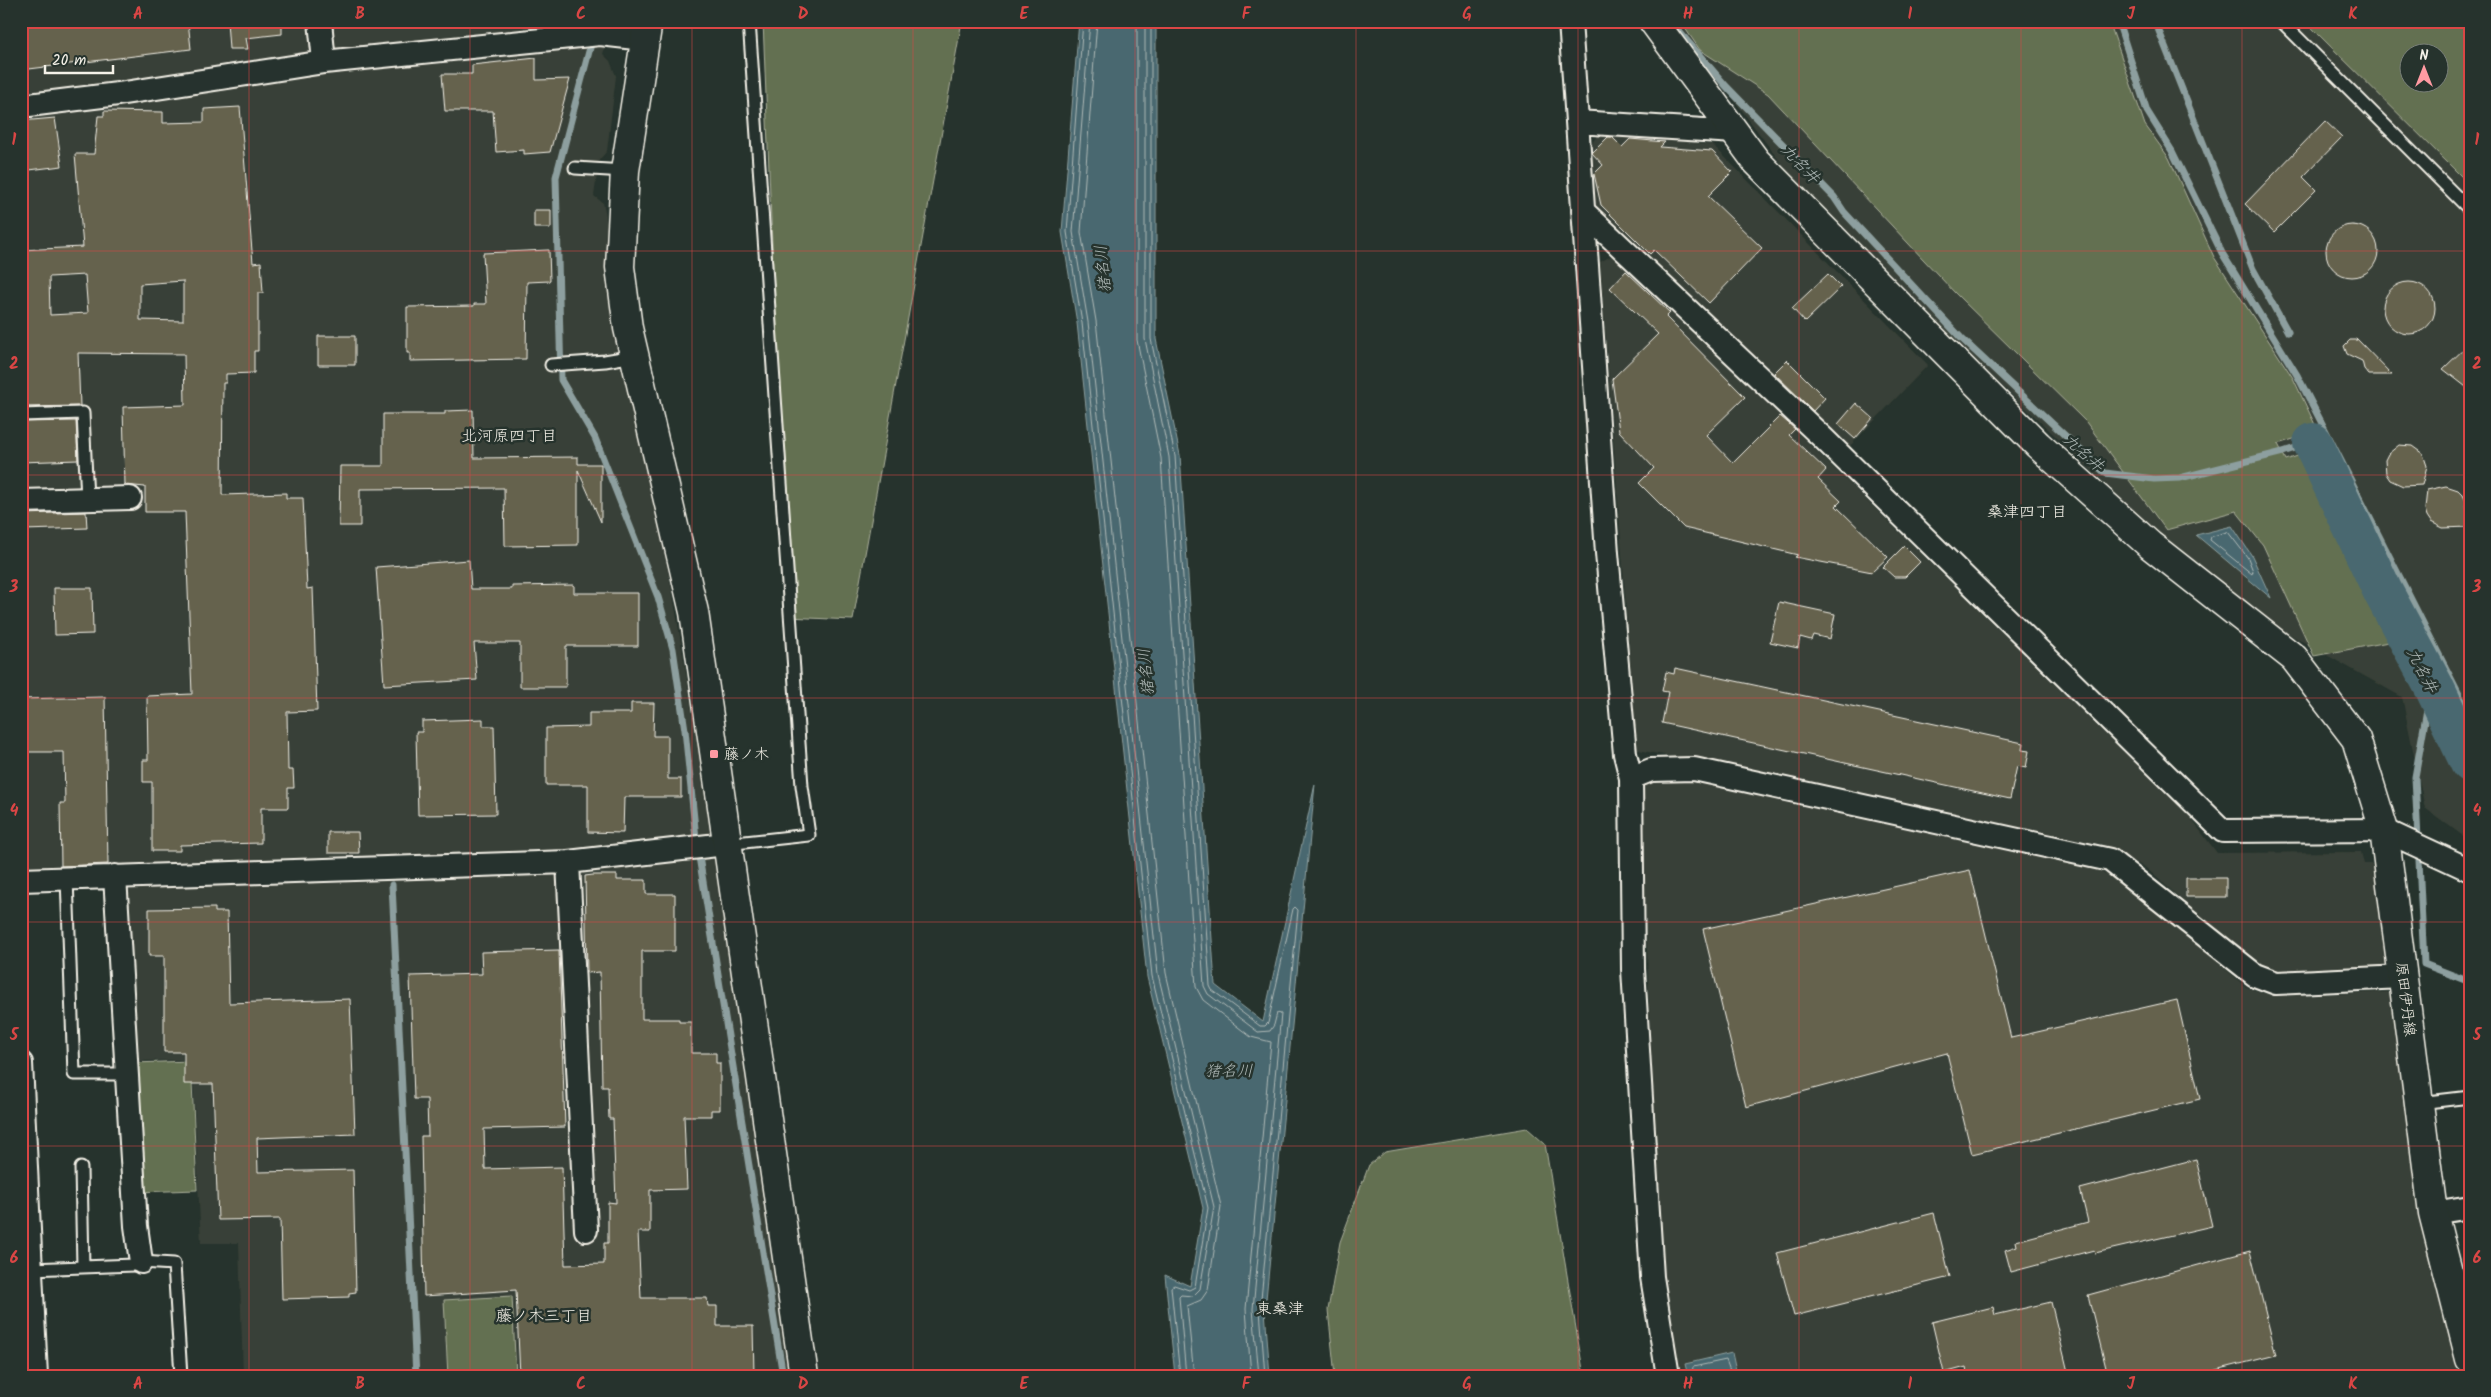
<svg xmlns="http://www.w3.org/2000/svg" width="2491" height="1397" font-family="Kalam,'Klee One',sans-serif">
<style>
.built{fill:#394137;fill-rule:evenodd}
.green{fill:#637051;stroke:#acb09c;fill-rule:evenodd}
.water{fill:#49686f;stroke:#8d9f9f}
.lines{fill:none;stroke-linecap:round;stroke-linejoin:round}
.shore{stroke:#b0bab8;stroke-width:1}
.stream{stroke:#8d9f9f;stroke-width:7}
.river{stroke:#49686f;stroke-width:40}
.building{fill:#65624e;stroke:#f4f1e8;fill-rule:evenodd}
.lane-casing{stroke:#f4f1e8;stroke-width:15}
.street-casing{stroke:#f4f1e8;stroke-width:26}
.secondary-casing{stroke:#f4f1e8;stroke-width:31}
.lane{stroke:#26332d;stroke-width:11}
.street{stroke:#26332d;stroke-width:22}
.secondary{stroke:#26332d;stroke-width:28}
.grid{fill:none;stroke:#da4645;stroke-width:1;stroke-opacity:0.55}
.poi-dot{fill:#ff9aa2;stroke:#26332d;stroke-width:2}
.labels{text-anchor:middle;stroke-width:5;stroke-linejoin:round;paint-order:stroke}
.poi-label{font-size:15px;fill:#f4f1e8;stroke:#26332d;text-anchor:start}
.street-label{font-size:15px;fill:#f4f1e8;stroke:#26332d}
.water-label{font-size:16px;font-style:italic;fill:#b0bab8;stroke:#26332d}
.neighbourhood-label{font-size:16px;fill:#f4f1e8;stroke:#26332d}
.neatline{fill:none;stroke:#da4645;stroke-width:2}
.grid-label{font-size:16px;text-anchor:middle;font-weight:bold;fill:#da4645}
</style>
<rect width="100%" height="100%" fill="#26332d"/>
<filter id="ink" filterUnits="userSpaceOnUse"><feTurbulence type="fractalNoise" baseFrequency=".02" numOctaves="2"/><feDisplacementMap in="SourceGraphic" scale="10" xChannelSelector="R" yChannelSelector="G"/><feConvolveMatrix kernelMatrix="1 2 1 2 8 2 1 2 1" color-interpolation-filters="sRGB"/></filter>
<g filter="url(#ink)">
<!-- built -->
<path class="built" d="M21,21H611L603,54L610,61L616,76L607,151L599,160L594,196L603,203L606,215L612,290L673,595L714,840L600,851L21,872Z
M1675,21H2470V841L2425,808L2402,697L2289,634L2172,547L1814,207ZM2408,52H2438V82H2408Z
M1600,133L1713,145L1928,365L1846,450L1597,208L1593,195L1589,146Z
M1615,254L2189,816L2217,853L2361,852L2364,864H2374L2388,963L2381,969L2270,972L2259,968L2146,868L2101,844L1634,749V715L1600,262Z
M1645,780L1693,782L2096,870L2123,881L2246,987L2273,996L2388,992L2396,998L2420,1221L2461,1376H1677L1659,1277L1641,786Z
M715,852L789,1376H243L239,1243H201L192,1060L134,1061L125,890L602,863Z"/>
<!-- green -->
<path class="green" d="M763,21H962L853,620L787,617Z
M1680,21H2109L2145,125L2169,158L2214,257L2293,378L2318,431L2278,444L2286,460L2309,452L2352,553L2399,640L2314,656L2263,545L2236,511L2166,530L2086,422L1955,293L1768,94L1700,50Z
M2305,21H2470V185L2463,178ZM2408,52H2438V82H2408Z
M191,1061L197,1190L138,1192L134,1063Z
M1527,1128L1545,1144L1584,1376H1335L1328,1310L1340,1242L1369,1165L1385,1152Z
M512,1296L516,1376H448L444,1300Z"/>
<!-- water -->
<path class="water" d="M1079,21H1156V339L1180,455L1215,985L1263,1022L1315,784L1265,1310L1270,1376H1175L1165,1275L1190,1286L1203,1208L1147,977L1077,323L1062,232Z
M2232,526L2252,556L2271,598L2196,535Z
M1732,1353L1737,1376H1688L1685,1364Z"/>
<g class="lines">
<!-- shore -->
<path class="shore" d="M1083,21L1067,232L1082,323L1152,976L1208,1208L1195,1287L1189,1290L1174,1285L1171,1287L1180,1376
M1090,21L1073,232L1088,322L1158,974L1214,1207L1200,1289L1193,1296L1181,1295L1179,1297L1186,1376
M1097,21L1081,232L1096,321L1166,973L1221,1206L1208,1290L1201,1300L1187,1306L1194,1376
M1137,21V340L1161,458L1196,987L1203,1000L1251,1037L1271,1042L1246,1309L1251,1376
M1145,21V339L1169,457L1204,986L1208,994L1258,1032L1270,1031L1274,1025L1277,1013L1281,1014L1253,1309L1259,1376
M1151,21V339L1175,456L1210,986L1212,990L1260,1026H1265L1268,1023L1293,909L1295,907L1298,910L1260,1310L1265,1376
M2228,532L2248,558L2253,571L2252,574L2210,540L2211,537Z
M1692,1376L1693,1367L1726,1360L1732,1376"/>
<!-- stream -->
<path class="stream" d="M597,21L556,177L561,380L595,438L658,597L673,649L685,730L696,838L783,1376
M1670,21L1726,86L1834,197L1844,212L1961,338L2105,473L2154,479L2180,478L2283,452L2329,437L2297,375L2222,253L2172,151L2147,111L2118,21
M2155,21L2253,269L2288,332
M2329,437L2470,716
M2383,592L2380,600L2429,698L2415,777L2424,964L2470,982
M392,885L416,1376"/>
<!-- river -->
<path class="river" d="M2313,443L2383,592L2434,687L2470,763"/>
</g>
<!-- building -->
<path class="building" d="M56,21H188L191,49L21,70V26Z
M227,21H282V34L246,38L248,49H229Z
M536,58V80L570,79L550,152L524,154V150L496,152L493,111H445L442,74H472V65Z
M240,107L253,263L261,262L263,293H258V351H254V373L226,374V383H223L222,495L286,493V498H303L307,589L313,588L317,711L287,712L288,770H293L294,788H288V808H261V843L180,845V851H152V782H143V760H148L147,696L192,694L185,512H145V487L125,485L123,407L185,405L184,354L78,353L80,406L21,407V250L83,247L75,154H94L98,116H104V111L163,112V123L204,122V109ZM85,275L88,313L50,315L49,277ZM183,281V321L140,320V284Z
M55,118L62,166L21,171V121Z
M2325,121L2342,137L2303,177L2316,190L2274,232L2245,204Z
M1608,137H1612L1622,147L1630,139L1665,142L1660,147L1712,151L1732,172L1708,196L1762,248L1709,303L1654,250L1650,254L1601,205L1594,174L1603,165L1592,153Z
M534,210H551V228H534Z
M2326 251a26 26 0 1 1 52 0a26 26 0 1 1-52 0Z
M549,250L550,281L527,282L526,359L410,361V353H407V307L474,306V304H486L483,253Z
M1626,271L1670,313L1666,317L1745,397L1706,435L1733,463L1780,416L1795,429L1789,435L1826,470L1818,479L1841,501L1836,506L1888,557L1872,572L1795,557L1798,555L1684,528L1639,483L1654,468L1619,431L1612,379L1658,334L1610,288Z
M1828,274L1841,287L1805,322L1792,308Z
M2383 308a26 26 0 1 1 52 0a26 26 0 1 1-52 0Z
M318,336H355V365H318Z
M2356,338L2392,375H2369L2364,369L2362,361L2347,354L2344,346L2350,340H2357Z
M2470,343V390L2443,369Z
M1787,360L1825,398L1813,411L1774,373Z
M1856,403L1873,418L1855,439L1838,424Z
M473,410L474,458L578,457V464H601V522L578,470V545L505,546L504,488L360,489V526H339L340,466H383V414H445V411Z
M76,421L78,460L21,462V422Z
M2399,445L2412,446L2423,454L2427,466L2422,485L2403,486L2390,480L2386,474L2385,460L2388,454Z
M2446,486L2458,490L2463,495L2466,501L2468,527L2443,528L2431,522L2427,516L2425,509L2427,490Z
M86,512L87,528L24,530L23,514Z
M1904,546L1920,562L1905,577H1894L1883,567Z
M469,560L471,589H512V586L574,585V593H638V646H566V687H520V643H474L477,680L384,685L376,567Z
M54,588H92L93,634L55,635Z
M1779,602L1835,614L1830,639L1813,635L1811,640L1800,637L1798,648L1770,642Z
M1675,668L2023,743L2022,750L2029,751L2026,768L2017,766L2010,799L1662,723L1668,692L1662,691L1666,672L1674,674Z
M105,697L108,864L61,866L60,803H65L64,752H21V699Z
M631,703H654L653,736H668V779H681V797H624L623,833L588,832V785H546V728L589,727V713H631Z
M483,719V726H494L496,814L418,815L416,732H422V721Z
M328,832H358L359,853H328Z
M1970,870L2011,1038L2177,1000L2200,1099L1972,1154L1947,1053L1746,1107L1703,929Z
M593,875H617V880H646V894H675V951H642V1019H679V1022H691V1053H716V1063H720V1110H711V1116H684L687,1189L650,1190V1232H638L641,1298H707L708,1306H717V1326H753L754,1376H520L516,1290L424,1296L421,1136H428L427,1099H414L410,976L482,974L481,952L559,950L565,1127L484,1129L485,1169L562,1167L565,1265L604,1264V1243H608V1202L616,1203L613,1119H609L608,1087H602L600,972L587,973L585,876Z
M2186,878H2226V897H2186Z
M215,908V912H227L229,1003L350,999L355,1134L257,1138L258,1172L353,1170L356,1292L349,1293V1297L282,1299L280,1219L218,1220L213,1084H184V1052H164V956H149V909Z
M2196,1159L2212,1226L2095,1253L2094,1250L2011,1272L2005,1250L2017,1246L2016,1241L2088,1222L2080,1189Z
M1934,1213L1950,1277L1794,1316L1777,1253Z
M2250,1251L2276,1355L2192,1376H2108L2088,1295Z
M2051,1302L2069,1376H1968L1966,1367L1944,1373L1932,1322L1993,1307L1995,1315Z"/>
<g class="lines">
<defs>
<path id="lane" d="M2281,21L2470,210
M575,168L625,171
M551,365L605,361L634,356
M21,415L83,413L87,500
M726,844L809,835L802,786L749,21
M67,878L74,1074H128
M2419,1103L2470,1097
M81,1168L83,1267
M31,1269L134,1265L141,1262L174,1264L181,1376"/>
<path id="street" d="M320,21L324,62
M1570,21L1607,553L1625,754L1631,778L1633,969L1652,1277L1668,1376
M21,106L118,94L324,62L600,34L644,39
M1577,122L1735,132
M1583,211L1823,438L2223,831L2384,830L2470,870
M21,501L130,498
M1631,778L1651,770L1694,769L2110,860L2255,975L2276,983L2403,977
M568,862L586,1230
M115,876L136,1226L141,1262
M21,880L568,862L726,844
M21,1063L36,1376
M2433,1213L2470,1207"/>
<path id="secondary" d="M648,21L625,171L620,267L628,328L694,612L804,1376
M1653,21L1756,161L2038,445L2150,545L2294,658L2356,739L2384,830L2433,1213L2470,1359"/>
</defs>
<!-- lane casing -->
<use href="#lane" class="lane-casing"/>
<!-- street casing -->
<use href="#street" class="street-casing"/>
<!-- secondary casing -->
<use href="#secondary" class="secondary-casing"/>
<!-- lane -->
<use href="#lane" class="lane"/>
<!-- street -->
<use href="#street" class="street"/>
<!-- secondary -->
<use href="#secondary" class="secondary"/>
</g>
</g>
<!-- grid -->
<path class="grid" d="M249,21V1376M470,21V1376M692,21V1376M913,21V1376M1135,21V1376M1356,21V1376M1578,21V1376M1799,21V1376M2021,21V1376M2242,21V1376M21,251H2470M21,475H2470M21,698H2470M21,922H2470M21,1146H2470"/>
<!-- markers -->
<rect class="poi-dot" x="709" y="749" width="10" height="10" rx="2.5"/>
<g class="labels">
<!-- poi labels -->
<g class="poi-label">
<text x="724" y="759">藤ノ木</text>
</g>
<!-- street labels -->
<g class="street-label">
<text transform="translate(2406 999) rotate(83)" y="5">原田伊丹線</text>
</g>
<!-- water labels -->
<g class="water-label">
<text transform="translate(1801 163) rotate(46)" y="6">九名井</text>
<text transform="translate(1102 269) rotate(-96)" y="6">猪名川</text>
<text transform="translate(2084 452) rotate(42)" y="6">九名井</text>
<text transform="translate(2423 670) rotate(63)" y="6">九名井</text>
<text transform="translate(1145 672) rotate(-96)" y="6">猪名川</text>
<text x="1229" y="1076">猪名川</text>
</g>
<!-- neighbourhood labels -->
<g class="neighbourhood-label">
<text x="509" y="441">北河原四丁目</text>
<text x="2027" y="517">桑津四丁目</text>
<text x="1280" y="1314">東桑津</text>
<text x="544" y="1321">藤ノ木三丁目</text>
</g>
</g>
<!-- margin -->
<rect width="2491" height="1397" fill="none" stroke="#26332d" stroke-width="55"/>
<!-- north arrow -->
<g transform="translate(2424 68)"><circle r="24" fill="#26332d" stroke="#787f78"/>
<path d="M0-4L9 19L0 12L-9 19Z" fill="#ff9aa2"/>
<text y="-8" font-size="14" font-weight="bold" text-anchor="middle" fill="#f4f1e8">N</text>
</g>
<!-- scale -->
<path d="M45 65v8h68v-8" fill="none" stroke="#f4f1e8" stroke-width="2.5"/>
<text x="52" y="65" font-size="15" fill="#f4f1e8" stroke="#26332d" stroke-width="4" paint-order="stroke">20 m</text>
<rect x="28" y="28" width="2436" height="1342" class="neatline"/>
<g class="grid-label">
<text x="138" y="19">A</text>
<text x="360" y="19">B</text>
<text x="581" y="19">C</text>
<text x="803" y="19">D</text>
<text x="1024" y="19">E</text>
<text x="1246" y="19">F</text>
<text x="1467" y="19">G</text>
<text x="1688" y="19">H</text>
<text x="1910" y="19">I</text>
<text x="2131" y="19">J</text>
<text x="2353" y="19">K</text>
<text x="14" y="145">1</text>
<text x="2477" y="145">1</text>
<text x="14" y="369">2</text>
<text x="2477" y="369">2</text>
<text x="14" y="592">3</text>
<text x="2477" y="592">3</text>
<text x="14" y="816">4</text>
<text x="2477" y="816">4</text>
<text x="14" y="1040">5</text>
<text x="2477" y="1040">5</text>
<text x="14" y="1263">6</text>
<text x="2477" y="1263">6</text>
<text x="138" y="1389">A</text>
<text x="360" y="1389">B</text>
<text x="581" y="1389">C</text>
<text x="803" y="1389">D</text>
<text x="1024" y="1389">E</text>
<text x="1246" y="1389">F</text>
<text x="1467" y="1389">G</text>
<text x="1688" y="1389">H</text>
<text x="1910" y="1389">I</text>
<text x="2131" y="1389">J</text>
<text x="2353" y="1389">K</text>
</g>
</svg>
